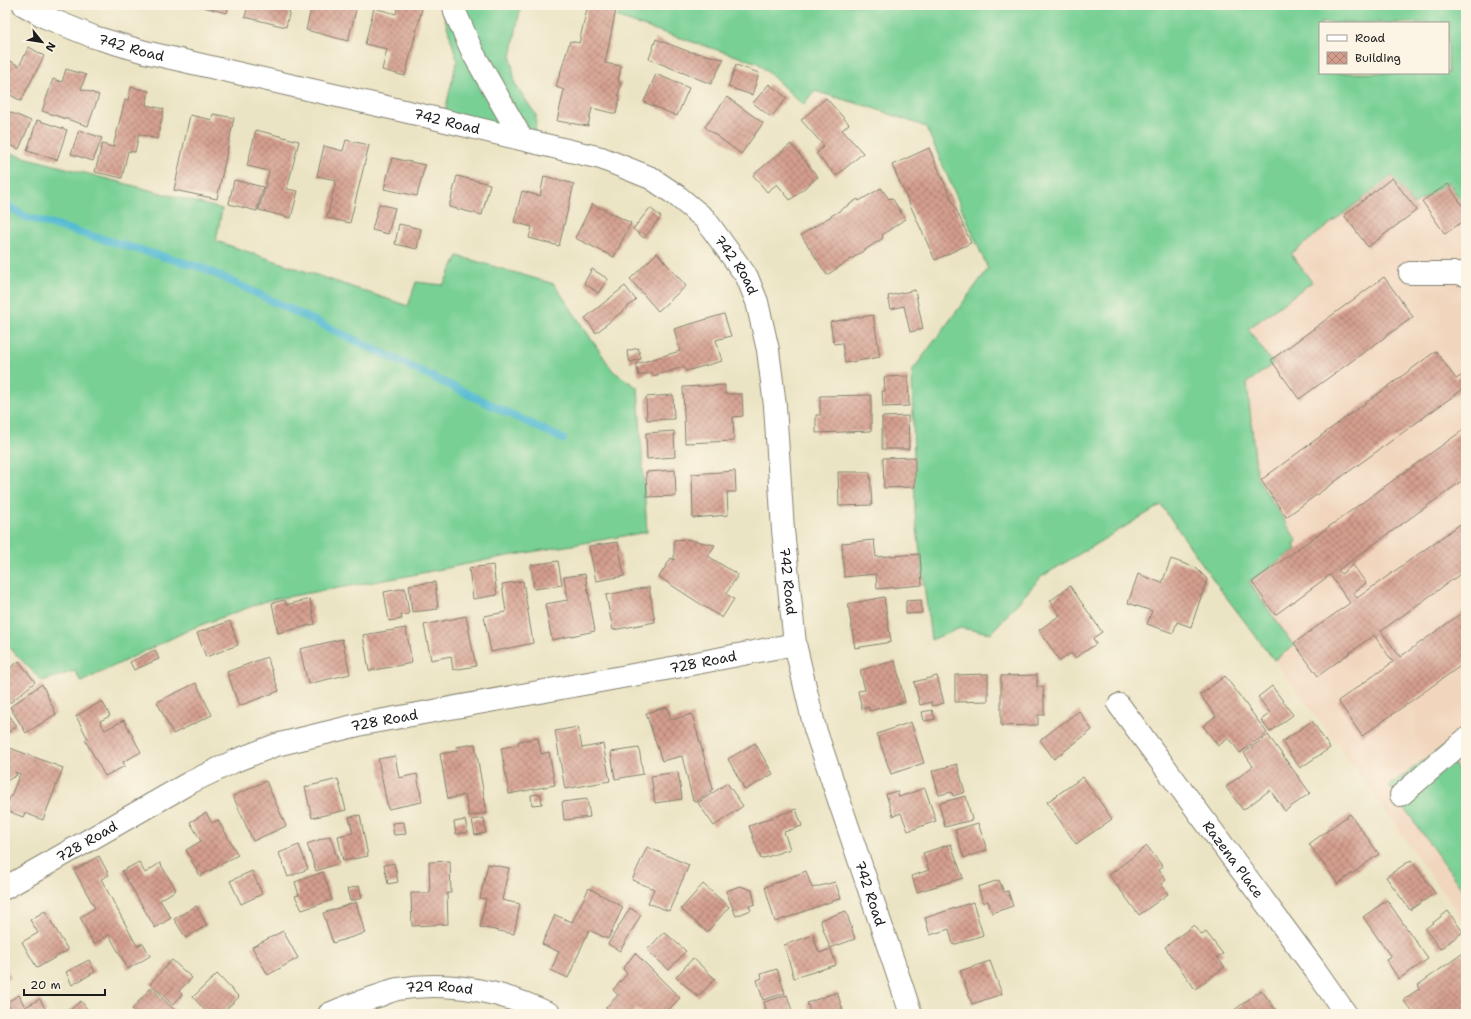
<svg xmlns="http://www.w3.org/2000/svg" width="1471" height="1019" font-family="'Shantell Sans',sans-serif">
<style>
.built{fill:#f1d5bd}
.grass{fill:#78d095;stroke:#4a7658;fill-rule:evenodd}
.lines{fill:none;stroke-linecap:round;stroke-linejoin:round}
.stream{stroke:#55bbd3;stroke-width:8}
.building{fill:url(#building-cross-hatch)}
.minor-casing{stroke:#848070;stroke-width:24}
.minor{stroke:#fff;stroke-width:22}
.labels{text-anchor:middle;stroke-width:4;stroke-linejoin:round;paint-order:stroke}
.street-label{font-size:14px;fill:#1c1c1c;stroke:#fcf5e5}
</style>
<defs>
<pattern id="building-cross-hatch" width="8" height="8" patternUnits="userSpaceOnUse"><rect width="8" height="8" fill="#d49e8e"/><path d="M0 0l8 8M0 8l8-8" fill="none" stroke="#ab8073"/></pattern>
</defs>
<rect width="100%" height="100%" fill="#fcf5e5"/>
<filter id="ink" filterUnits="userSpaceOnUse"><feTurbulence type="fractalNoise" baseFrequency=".025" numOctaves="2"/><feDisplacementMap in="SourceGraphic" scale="8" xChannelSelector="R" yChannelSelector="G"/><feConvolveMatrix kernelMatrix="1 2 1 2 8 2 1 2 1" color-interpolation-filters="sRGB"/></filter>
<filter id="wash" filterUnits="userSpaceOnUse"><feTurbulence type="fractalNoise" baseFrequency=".012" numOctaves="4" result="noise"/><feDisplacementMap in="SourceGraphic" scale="16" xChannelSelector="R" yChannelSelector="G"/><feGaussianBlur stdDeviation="0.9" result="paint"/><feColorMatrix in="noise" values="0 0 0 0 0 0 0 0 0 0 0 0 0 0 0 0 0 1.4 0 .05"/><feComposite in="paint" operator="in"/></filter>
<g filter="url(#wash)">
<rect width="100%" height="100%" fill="#ebe4c4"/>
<!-- built -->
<path class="built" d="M1392,176L1448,181L1466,208V917L1462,920L1363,779L1274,660L1294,646L1249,582L1296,549L1293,545L1297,541L1257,477L1247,383L1273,364L1248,329L1312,282L1291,254Z"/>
<!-- grass -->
<path class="grass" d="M441,5H521L511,57L515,84L536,115L535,141L443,119L457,60Z
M620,5H1466V208L1448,182L1414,205L1392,176L1291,254L1312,282L1248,329L1273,364L1247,383L1257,477L1297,541L1294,545L1296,549L1249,582L1294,646L1274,660L1220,589L1161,505L1041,577L991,633L960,628L931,640L915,513L912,371L988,269L926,127L870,107L814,91L803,105L758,63L618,18ZM1320,23H1448V73H1320Z
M5,152L222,209L216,241L408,306L416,282L443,285L458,256L554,284L613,371L638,388L647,532L497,558L402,577L269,600L193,628L81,682L75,671L42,681L5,643Z
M1442,747L1466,781V885L1461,888L1389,786Z"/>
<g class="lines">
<!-- stream -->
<path class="stream" d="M5,204L26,217L203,268L563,439"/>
</g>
<g id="blocks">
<!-- building -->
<path class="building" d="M195,5H229L227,13Z
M248,5H291L286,27L245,17Z
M312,5H352L357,6L348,41L306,30Z
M398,5H423L405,76L382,70L387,49L365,44L374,8L396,14Z
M588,5H617L605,63L621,66L618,82L621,83L618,95L620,96L616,114L592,108L588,126L557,121L564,90L556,87L570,41L579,43Z
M656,39L687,51L724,59L711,84L649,59Z
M29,47L44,56L21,101L5,92V58L19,66Z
M736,65L759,73L752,95L728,87Z
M66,69L86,75L81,89L99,95L88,126L42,111L53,79L62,82Z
M656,74L689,88L677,116L644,102Z
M769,84L787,98L771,117L753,103Z
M131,87L149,91L146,105L164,109L157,139L139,134L135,152L128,151L122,178L95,172L102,144L113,147L125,100H128Z
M727,97L763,123L741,154L705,127Z
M826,98L849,124L842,130L863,153L836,176L816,154L824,146L801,120Z
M5,110L31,121L19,149L5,143Z
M213,114L234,118L217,199L174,190L190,115L212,120Z
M37,120L67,130L57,160L27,151Z
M79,130L102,138L93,161L71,154Z
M256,130L299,141L287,189L298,191L291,218L259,210L269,171L247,166Z
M346,140L369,145L350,223L327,218L336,180L317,176L324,146L343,151Z
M791,144L818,177L790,200L777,184L767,192L753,175Z
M929,148L971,243L935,260L892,165Z
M392,158L425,165L417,196L384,189Z
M457,176L490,184L482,215L449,207Z
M544,176L574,184L559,246L529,238L532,227L514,222L522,191L540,196Z
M1392,178L1417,210L1368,247L1344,215Z
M234,180L263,187L257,211L229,204Z
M1448,184L1466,211V219L1445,234L1422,201Z
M881,188L889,199L892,198L905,219L882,235L883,238L827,275L801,235L858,199L859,201Z
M379,204L395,208L388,234L372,230Z
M592,204L631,223L614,257L575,238Z
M650,208L661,217L644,238L633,229Z
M399,224L421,229L417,249L395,244Z
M657,253L686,286L658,311L630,279Z
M592,269L608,279L598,293L584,283Z
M1384,277L1413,317L1299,399L1271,360Z
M625,286L636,300L596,333L585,318Z
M915,290L923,329L910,332L904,306L891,309L888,296Z
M724,314L731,336L716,340L722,361L686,371L684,367L653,376L651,372L639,376L636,364L680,351L674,329Z
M873,315L880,357L845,363L842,343L834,344L830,322Z
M638,348L641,359L630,362L627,351Z
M1436,351L1456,379L1463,375L1466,379V393L1463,389L1286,517L1261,480Z
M908,376L909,406L883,407L882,391H885L884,377Z
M725,385V394H742L743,416L733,417L734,441L685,443L683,387Z
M673,395L674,419L647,420L646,397Z
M871,395V431L816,433V415H820V396Z
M908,416L909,449H882V417Z
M1466,428V478L1338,570L1341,574L1353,565L1366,583L1353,593L1357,598L1466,520V570L1381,631L1400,657L1466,610V662L1362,736L1338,701L1393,662L1374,635L1318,676L1294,643L1350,603L1330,575L1275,615L1252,582Z
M674,431L675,457L647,459L646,433Z
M915,457V487L884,488L883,458Z
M675,470L676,496L647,497L646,472Z
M735,471L736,492H727L728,515L693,518L692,474Z
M838,472H870L872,505L839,506Z
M686,539L715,545L708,556L738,575L726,594L734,599L722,618L659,577L671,558L674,560V540Z
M874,540L876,557L920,554L922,585L877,589L876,574L844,577L842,543Z
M618,542L624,576L596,581L589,546Z
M1171,559L1196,568L1207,579L1191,627L1177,622L1173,633L1147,624L1152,611L1128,603L1138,574L1162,583Z
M558,561L562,585L534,589L531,565Z
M493,565L497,595L473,599L469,568Z
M585,574L595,631L552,640L545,604L568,600L564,577Z
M523,581L533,643L491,652L484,616L506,612L502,584Z
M435,582L438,609L412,612L409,585Z
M1070,586L1102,632L1093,638L1096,644L1075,658L1071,653L1060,661L1039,630L1060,615L1050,601Z
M649,587L655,622L613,630L606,595Z
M405,588L409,614L401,615L402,619L389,621L384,592Z
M884,597L891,642L855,648L848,604Z
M310,599L315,624L278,633L272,603L285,600L286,605Z
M921,600L922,613L906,614V601Z
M466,616L476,666L453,670L451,656L431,660L424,625Z
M230,621L238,645L206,657L197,633Z
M406,628L412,663L369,671L363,635Z
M342,639L350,674L308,684L300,649Z
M155,650L159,659L134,670L130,662Z
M267,657L279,691L239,706L227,672Z
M19,661L35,682L10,703L5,697V672Z
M895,661L905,702L869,711V707L862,709L858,691L865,690L860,670Z
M988,674V701L955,702V675Z
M1037,675V687H1043L1044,700V715H1038V725L1001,726V676Z
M937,676L944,703L932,706L931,702L920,705L914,682Z
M1225,676L1267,733L1240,753L1229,738L1218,746L1203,726L1216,716L1200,695Z
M196,683L212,715L173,734L157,702Z
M42,684L56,714L26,733L10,707Z
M1272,686L1293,715L1270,732L1261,720L1270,713L1258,697Z
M102,701L110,716L100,721L105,730L124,720L141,752L123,762L125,766L105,776L85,740L88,739L76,716Z
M667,707L671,720L692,714L713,789L697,802L693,801L682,756L662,761L646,713Z
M5,710L17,726L5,735Z
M932,710L935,719L924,721L922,712Z
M1079,711L1092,730L1054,759L1040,740Z
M1312,721L1330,748L1300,768L1282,742Z
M911,722L924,763L891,774L877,734Z
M578,727L582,748L603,744L610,781L565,789L555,731Z
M1268,735L1310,793L1285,811L1270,790L1243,810L1226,787L1253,766L1244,753Z
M538,738L541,754L549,752L555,785L509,794L501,748L519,745L518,741Z
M755,743L773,774L745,790L728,759Z
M475,744L487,813L469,816L465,795L448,799L440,754L457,751L456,747Z
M10,748L63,768L43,820L25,813L23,817L5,810L20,774L15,772L17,775L5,782V751Z
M639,748L643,774L615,779L611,752Z
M395,756L399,778L417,774L422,802L388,809L378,759Z
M957,764L965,792L953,796L952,792L939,795L932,771Z
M678,772L682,799L655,803L651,776Z
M1083,777L1112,819L1076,844L1047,802Z
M338,779L346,810L312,818L305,787Z
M266,781L286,826L253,841L233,796Z
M727,783L743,806L714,826L698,803Z
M925,788L936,821L908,831L901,813L893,816L886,794L897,791L899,797Z
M541,794L542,804L532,805L531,795Z
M966,796L972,820L945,827L939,803Z
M587,799L590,817L564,820L562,802Z
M796,809L802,826L784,832L790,849L761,859L749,826Z
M206,813L212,823L218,820L238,855L200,876L186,850L201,841L190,822Z
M1350,814L1379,854L1338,884L1309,844Z
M360,815L368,856L343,861L338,836L353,833L349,817Z
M484,818L486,833L475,835L472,820Z
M465,820L468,832L456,834L454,822Z
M404,822L406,834L394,835L392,823Z
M978,823L987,850L964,858L955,830Z
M330,836L339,863L316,871L307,844Z
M951,844L963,878L917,892L912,876L929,870L923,853Z
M299,845L308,869L288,877L279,853Z
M1147,846L1163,867L1159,870L1166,880L1161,884L1168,894L1139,915L1109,875Z
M647,847L689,865L669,911L648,903L654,889L632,880Z
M99,856L109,875L101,879L137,946L143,943L150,956L128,969L109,935L94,944L80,917L95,908L74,870Z
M1411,860L1435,893L1410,910L1386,877Z
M450,861L451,893H447L448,924L412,926L411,893H430L429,862Z
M139,862L145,873L160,863L176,890L160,900L171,918L155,928L122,871Z
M394,863L398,882L388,884L384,865Z
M488,864L509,868L502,900L520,904L514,934L480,927L486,899L480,898Z
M252,871L262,894L241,904L230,881Z
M806,871L812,888L835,882L841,898L775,922L765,887Z
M323,872L332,900L302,910L295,896L299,895L295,882Z
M999,880L1004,892L1008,891L1013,906L992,913L988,901L983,903L978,887Z
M703,884L729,907L707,932L681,909Z
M359,886L362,898L350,901L347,889Z
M740,886L752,890L755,904L749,906L751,910L736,916L726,891Z
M589,888L623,907L608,939L589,930L568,978L551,970L559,952L542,944L555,915L572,922Z
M1387,900L1428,959L1399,979L1386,960L1391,957L1363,917Z
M356,902L365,933L333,943L323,913Z
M973,902L983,935L953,945L949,929L930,935L925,918Z
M196,906L207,925L186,938L174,919Z
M630,908L641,915L620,951L608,944Z
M45,911L68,950L37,968L22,942L38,933L30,920Z
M846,911L855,939L830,948L820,920Z
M1448,911L1463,932L1440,949L1425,929Z
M1194,925L1202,935L1206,932L1223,954L1217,957L1225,967L1195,989L1165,947Z
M283,931L298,958L268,975L252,947Z
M664,932L686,951L669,970L647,950Z
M813,935L819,953L831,949L836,965L794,978L784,945Z
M1466,951V1014H1414L1403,1000L1420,988L1418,985Z
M635,953L680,998L664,1014H643L637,1009L633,1014H612L606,1008L618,995L613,990L627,974L623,969Z
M693,958L715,979L698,997L676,977Z
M89,960L95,972L72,985L66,972Z
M172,960L192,978L179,991L182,994L173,1005L150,984Z
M990,961L1002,994L972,1004L960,971Z
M5,967L11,977L5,980Z
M777,969L785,993L763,1000L757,980L762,978L761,974Z
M217,974L239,997L221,1014H208L193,997Z
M151,988L176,1011L173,1014H138L132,1009Z
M1261,990L1279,1014H1229Z
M837,992L844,1014H811L807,1003Z
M19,995L25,1007L40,999L47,1012L42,1014H13L7,1002Z
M787,995L793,1014H767L764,1002Z
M81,1001L91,1014H65Z"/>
</g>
</g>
<g filter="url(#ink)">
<use href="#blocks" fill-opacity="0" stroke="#848070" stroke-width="1"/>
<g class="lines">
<defs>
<g id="minor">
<path id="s1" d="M24,5L45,17L94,37L145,52L417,114L562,149L601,158L651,178L676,195L705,219L747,277L757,302L768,350L775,406L783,530L795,644L815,729L911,1014"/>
<path d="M454,5L455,12L473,53L522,139"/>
<path d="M1410,273H1458L1466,275"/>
<path id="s2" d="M1119,705L1316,971L1346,1014"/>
<path d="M1401,795L1466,739"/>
<path id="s3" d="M5,888L189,783L237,760L276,745L362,724L666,669L795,644"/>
<path id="s4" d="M329,1014C345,1007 361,1001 378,996C384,994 391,990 398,989C450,980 504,992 550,1014"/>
</g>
</defs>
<!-- minor casing -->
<use href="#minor" class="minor-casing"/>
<!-- minor -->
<use href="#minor" class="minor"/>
</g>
</g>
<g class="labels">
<!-- street labels -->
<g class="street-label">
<text dy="5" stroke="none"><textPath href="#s1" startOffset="116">742 Road</textPath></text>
<text dy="5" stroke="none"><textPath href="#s1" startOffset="440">742 Road</textPath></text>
<text dy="5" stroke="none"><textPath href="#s1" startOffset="776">742 Road</textPath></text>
<text dy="5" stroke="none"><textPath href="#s1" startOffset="1100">742 Road</textPath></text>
<text dy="5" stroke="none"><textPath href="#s3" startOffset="742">728 Road</textPath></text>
<text dy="5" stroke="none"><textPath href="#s3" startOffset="418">728 Road</textPath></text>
<text dy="5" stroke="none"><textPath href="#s3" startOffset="94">728 Road</textPath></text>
<text dy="5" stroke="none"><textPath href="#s2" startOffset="192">Razena Place</textPath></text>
<text dy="5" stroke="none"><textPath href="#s1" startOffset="1424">742 Road</textPath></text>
<text dy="5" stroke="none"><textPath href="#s4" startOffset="115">729 Road</textPath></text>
</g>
</g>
<!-- margin -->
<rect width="1471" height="1019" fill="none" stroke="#fcf5e5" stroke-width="20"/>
<!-- legend -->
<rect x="1319" y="22" width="130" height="52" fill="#fcf5e5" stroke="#a29e95"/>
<rect x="1327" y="35" width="20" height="6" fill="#ffffff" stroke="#a29e95"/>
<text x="1355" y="42" font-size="12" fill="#1c1c1c">Road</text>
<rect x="1327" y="52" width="20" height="12" fill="url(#building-cross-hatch)" stroke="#a29e95"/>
<text x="1355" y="62" font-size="12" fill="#1c1c1c">Building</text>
<!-- north arrow -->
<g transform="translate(42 42) rotate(120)" stroke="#fcf5e5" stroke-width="3" paint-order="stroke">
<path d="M0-3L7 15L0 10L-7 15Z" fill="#1c1c1c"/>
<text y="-6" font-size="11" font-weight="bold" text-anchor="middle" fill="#1c1c1c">N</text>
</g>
<!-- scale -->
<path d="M24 989v6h81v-6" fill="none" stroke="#1c1c1c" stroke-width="2"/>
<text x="30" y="989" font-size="12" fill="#1c1c1c" stroke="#fcf5e5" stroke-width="3" paint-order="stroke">20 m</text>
</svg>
